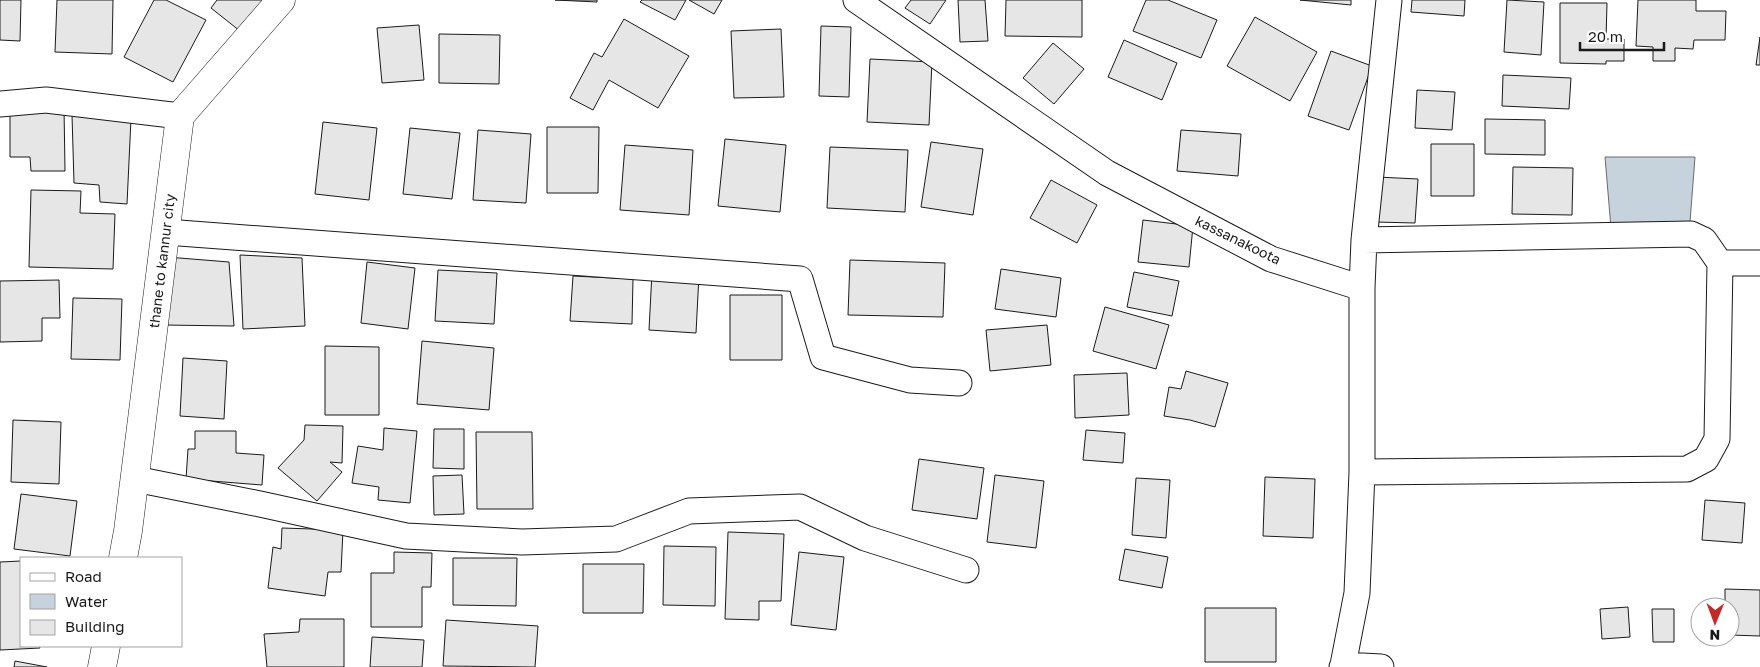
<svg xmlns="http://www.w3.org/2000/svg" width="1760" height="667" font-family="'Golos Text',sans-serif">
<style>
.water{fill:#c6d2dc;stroke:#6a6a6a}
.building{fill:#e6e6e6;stroke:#1a1a1a}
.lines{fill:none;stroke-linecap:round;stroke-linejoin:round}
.street-casing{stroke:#1a1a1a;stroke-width:27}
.secondary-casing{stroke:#1a1a1a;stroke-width:29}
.street{stroke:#fff;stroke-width:25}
.secondary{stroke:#fff;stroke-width:28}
.labels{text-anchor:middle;stroke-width:4;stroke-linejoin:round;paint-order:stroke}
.street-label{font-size:14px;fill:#1a1a1a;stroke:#fff}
</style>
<rect width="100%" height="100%" fill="#fff"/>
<!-- water -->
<path class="water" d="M1605,157H1695L1690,222L1611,228Z"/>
<!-- building -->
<path class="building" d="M0,0H21L20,41L0,40Z
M57,0H113L112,54L55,52Z
M154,0H166L206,20L173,82L124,57Z
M217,0H264L240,31L211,8Z
M555,0H597V2Z
M642,0H686L675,20L640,2Z
M689,0H722L714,14Z
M911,0H946L930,24L905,8Z
M958,0H985L988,41L960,42Z
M1006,0H1082V37L1005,36Z
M1146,0H1168L1217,20L1201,58L1133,31Z
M1300,0H1351V5Z
M1412,0H1465L1464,16L1411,12Z
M1507,0L1544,2L1541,55L1504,52Z
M1638,0H1696V11H1726L1725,40H1694L1693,49L1675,48V61H1653V47L1636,46Z
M1560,3H1607L1606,39H1624V61H1606V64L1560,63Z
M1255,17L1317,52L1290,101L1227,66Z
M624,19L689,56L658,108L609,80L593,110L570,98L594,53L602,57Z
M419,25L424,80L382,83L377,28Z
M821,26L851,27L849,97L819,96Z
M781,29L784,97L734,98L731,31Z
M439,34L500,35L499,84L439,83Z
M1760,37V65H1756Z
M1124,40L1177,63L1162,100L1108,77Z
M1053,43L1084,69L1054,104L1023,78Z
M1331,51L1372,66L1349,130L1308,116Z
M870,59L932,62L929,125L867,122Z
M1503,75L1571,78L1569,109L1502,106Z
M1417,90L1455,92L1452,130L1415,128Z
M64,108L65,171H31L30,157H10V109Z
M72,115L131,119L127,204L100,202L99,185L74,183Z
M1485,119L1545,120V155L1485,154Z
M323,122L377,128L369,200L315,194Z
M547,127H599L598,193H547Z
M410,128L460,133L452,199L403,194Z
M478,130L531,134L526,203L473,200Z
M1181,130L1241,134L1238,176L1177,171Z
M725,139L786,145L780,212L718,206Z
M931,142L983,149L973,215L921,207Z
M1431,144H1474V196H1431Z
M625,145L693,150L689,215L620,210Z
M830,147L908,150L905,212L827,208Z
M1513,167L1573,168L1572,215L1512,214Z
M1377,177L1418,179L1415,223L1375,222Z
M1051,180L1097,205L1077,243L1030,218Z
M31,190L81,191L80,213L115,214L113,269L29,267Z
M1143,220L1193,226L1189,267L1138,262Z
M240,255L302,258L305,326L243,329Z
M167,257L229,262L234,326L164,325Z
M850,260L945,263L943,317L848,315Z
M367,262L415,268L408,329L361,323Z
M1001,269L1061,278L1056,317L995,309Z
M438,270L497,273L494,324L435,321Z
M652,272L699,275L696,333L649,330Z
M1134,272L1179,281L1172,316L1127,307Z
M573,276L633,279L632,324L570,321Z
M59,280L60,318H42V341L0,342V281Z
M730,295H782V360H730Z
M73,298L122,299L120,360L71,359Z
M1105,307L1169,325L1156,369L1093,351Z
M1047,325L1051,365L990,371L986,330Z
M422,341L494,348L489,410L417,404Z
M325,346L379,347V415H325Z
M183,358L227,361L224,419L180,416Z
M1186,371L1228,383L1215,427L1190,420L1164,416L1169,387L1181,389Z
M1127,373L1129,415L1075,418L1074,375Z
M13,420L61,422L59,484L11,482Z
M305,425L343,426L342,463L330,462L342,472L317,501L278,468L304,440Z
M384,428L417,431L410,503L378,500L379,487L352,483L358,446L383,450Z
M434,429H464V469L433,468Z
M1086,430L1125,433L1123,463L1083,460Z
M195,431H236V453L264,455L262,485L186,479L188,449H195Z
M476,432H532L533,509H477Z
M919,459L984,468L977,519L912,510Z
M462,475L464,514L434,515L433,476Z
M995,475L1044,481L1036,548L987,542Z
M1265,477L1315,479L1313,538L1263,536Z
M1136,478L1170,480L1166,538L1132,535Z
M21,494L77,501L70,556L14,549Z
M1705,500L1745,503L1742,543L1702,540Z
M282,528L343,530L341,572H328L325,596L268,588L273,547L281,549Z
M728,532L784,534L781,601H759V620L725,619Z
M664,546L716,547L715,606L663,605Z
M1125,549L1168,557L1162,588L1119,580Z
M394,552L432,553L431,587H422V627H371V573H394Z
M799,552L844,557L836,630L791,625Z
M453,558H517L516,606L453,605Z
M21,561V646H39L40,648L0,650V562Z
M583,564H644L643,613H583Z
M1725,589L1760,590V636L1730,635V607H1725Z
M1628,607L1630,637L1602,639L1600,609Z
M1205,608H1276V662H1205Z
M1652,609H1674V642H1653Z
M300,619H344V667H267L264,634L299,632Z
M446,620L538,626L535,667L443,666Z
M372,637L424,640L422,667H370Z
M15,661L47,667H14Z"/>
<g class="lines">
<defs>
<path id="street" d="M856,0L1107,173L1271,259L1362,288V472L1357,593L1343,665
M0,104L46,100L180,116
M166,232L800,279L823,357L910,380L959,383
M1720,263H1760
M1362,288L1364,240L1389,0
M1362,472L1687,469L1706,459L1717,439L1720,263L1704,240L1691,234L1364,240
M135,479L260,504L406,536L522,542L616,539L689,511L800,507L865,538L966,570
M1342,667L1343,665L1381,667"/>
<path id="secondary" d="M123,558L128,531L180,116L281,0
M102,667L106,646"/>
</defs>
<!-- street casing -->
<use href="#street" class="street-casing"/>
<!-- secondary casing -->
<use href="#secondary" class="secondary-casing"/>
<!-- street -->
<use href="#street" class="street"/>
<!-- secondary -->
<use href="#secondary" class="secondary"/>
</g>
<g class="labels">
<!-- street labels -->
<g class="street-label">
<text transform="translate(1238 240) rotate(26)" y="5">kassanakoota</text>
<text transform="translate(162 261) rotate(-83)" y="5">thane to kannur city</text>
</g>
</g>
<!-- legend -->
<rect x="20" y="557" width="162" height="90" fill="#ffffff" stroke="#a3a3a3"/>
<rect x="30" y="573" width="25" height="8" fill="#ffffff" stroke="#a3a3a3"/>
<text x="65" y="582" font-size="15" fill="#1a1a1a">Road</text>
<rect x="30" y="594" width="25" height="15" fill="#c6d2dc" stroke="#a3a3a3"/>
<text x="65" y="607" font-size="15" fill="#1a1a1a">Water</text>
<rect x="30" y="620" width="25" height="15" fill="#e6e6e6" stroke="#a3a3a3"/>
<text x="65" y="632" font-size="15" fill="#1a1a1a">Building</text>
<!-- north arrow -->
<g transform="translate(1715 622) rotate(181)"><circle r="24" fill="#ffffff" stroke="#a3a3a3"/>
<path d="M0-4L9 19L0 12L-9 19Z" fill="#c62828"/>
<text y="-8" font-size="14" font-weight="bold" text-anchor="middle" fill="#1a1a1a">N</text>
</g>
<!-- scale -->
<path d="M1580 42v8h84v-8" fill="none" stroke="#1a1a1a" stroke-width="2.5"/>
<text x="1588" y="42" font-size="15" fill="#1a1a1a" stroke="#ffffff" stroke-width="4" paint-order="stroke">20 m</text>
</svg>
